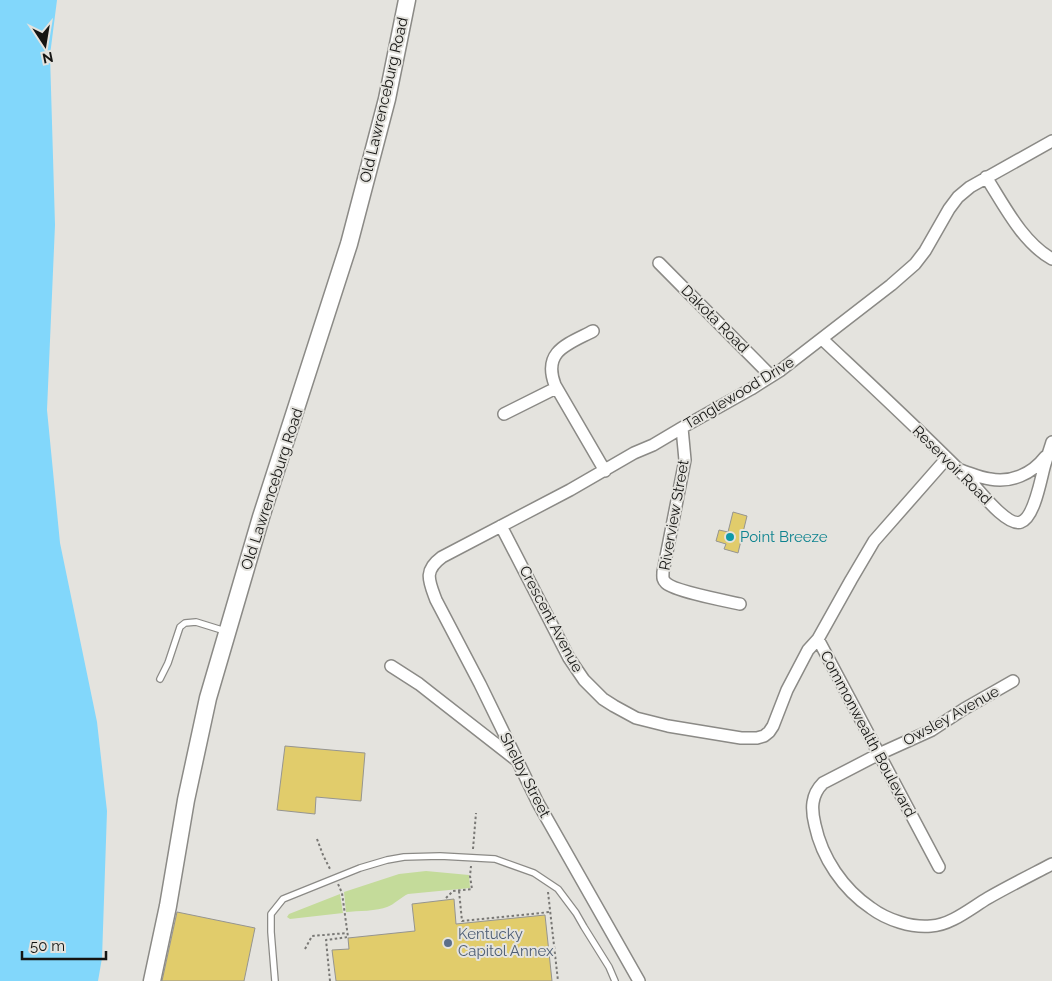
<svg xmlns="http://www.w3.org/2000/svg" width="1052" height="981" font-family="Raleway,sans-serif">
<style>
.green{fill:#c4db9a}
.water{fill:#82d7fb}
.building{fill:#e1cc6b;stroke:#969590}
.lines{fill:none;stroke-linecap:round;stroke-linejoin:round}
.service-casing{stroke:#8b8a86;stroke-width:8}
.minor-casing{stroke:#8b8a86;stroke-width:14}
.secondary-casing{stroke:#8b8a86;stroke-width:19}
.path{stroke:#797875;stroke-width:2;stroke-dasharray:2.5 2.5;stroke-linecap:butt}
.service{stroke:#fff;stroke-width:5.5}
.minor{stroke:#fff;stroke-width:11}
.secondary{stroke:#fff;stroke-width:16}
.culture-dot{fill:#0f9aa8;stroke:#e4e3de;stroke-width:2}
.service-dot{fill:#5c6f8a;stroke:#e4e3de;stroke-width:2}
.labels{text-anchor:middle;stroke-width:4;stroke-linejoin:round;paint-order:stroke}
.street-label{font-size:15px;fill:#151513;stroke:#e4e3de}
.culture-label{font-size:15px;fill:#0d838f;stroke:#e4e3de;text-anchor:start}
.service-label{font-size:15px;fill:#4e5e75;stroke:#e4e3de;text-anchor:start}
</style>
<rect width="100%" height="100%" fill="#e4e3de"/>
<!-- green -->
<path class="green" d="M426,871L469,875L470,888L408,894C401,897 395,904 387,907C378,911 357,911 346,912L344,892L399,874Z
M340,894L343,913L290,919L287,917L289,914Z"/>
<!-- water -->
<path class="water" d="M0,0H57L50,55L55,225L47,410L60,543L97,722L107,811L102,958L98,981H0Z"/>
<!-- building -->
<path class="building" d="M733,512L747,516L738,553L724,549L726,544L716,541L719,530L728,532Z
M285,746L365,753L361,801L316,797L315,814L277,810Z
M454,899L456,924L545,915L552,981H336L332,950L349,949L348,938L415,931L412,904Z
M177,912L255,928L244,981H162Z"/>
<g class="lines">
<defs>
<path id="service" d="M160,679L168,663L180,627L185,623L196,622L225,631
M275,981L271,932V914L283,899L360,868L387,860L404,857L440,856L495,859L534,873L558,889L576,913L584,927L609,967L615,981"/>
<path id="minor" d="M986,177C1004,205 1022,242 1052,259
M659,263L771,376
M593,331C568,344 542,351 555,385L605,471
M822,339C873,387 924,434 973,484C982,494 1008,527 1021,522C1035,517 1041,477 1045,464C1047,457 1050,449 1052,442
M504,414L556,388
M682,428L685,460L663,572C663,577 662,579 666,583C674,591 726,601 740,604
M960,470C970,473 980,478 990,479C1011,483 1032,474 1045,457
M501,526L569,658L584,680L603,699L614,706L636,718L668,726L741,738H757L764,736L769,732L773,726L787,690L808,650L818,639L851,580L874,541L947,458
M818,639L939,867
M391,666L419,684L433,695L515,759
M1013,681L964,709L932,730L879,754L823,783C811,795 811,809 815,825C822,858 843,889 871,908C887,920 912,928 931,926C951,925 971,908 988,898C1009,886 1031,875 1052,864
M639,981L538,803L480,684L436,600C429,581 423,571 442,557L570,490L634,453L653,445L685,426L751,389L781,370L891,285L915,264L925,251L949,209L958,197L970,187L1052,141"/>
<path id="secondary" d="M152,981L168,906L186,800L208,698L261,517L349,244L387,99L407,0"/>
</defs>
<!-- service casing -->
<use href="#service" class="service-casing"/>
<!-- minor casing -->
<use href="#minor" class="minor-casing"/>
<!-- secondary casing -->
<use href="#secondary" class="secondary-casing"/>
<!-- path -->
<path class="path" d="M317,839L323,855L331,871
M473,849L476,813
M459,891L462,921L550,912
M548,892L558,981
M446,898L453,891L472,889L470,876L471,866
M305,949L312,936L347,933
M330,981L326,940L348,937L342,893L338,884"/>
<!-- service -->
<use href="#service" class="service"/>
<!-- minor -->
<use href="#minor" class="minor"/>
<!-- secondary -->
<use href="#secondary" class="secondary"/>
</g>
<!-- markers -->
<circle class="culture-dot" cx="730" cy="537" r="5"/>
<circle class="service-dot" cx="448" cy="943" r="5"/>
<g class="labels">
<!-- street labels -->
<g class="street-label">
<text transform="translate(384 100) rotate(-77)" y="5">Old Lawrenceburg Road</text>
<text transform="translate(715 319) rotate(45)" y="5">Dakota Road</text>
<text transform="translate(739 393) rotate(-31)" y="5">Tanglewood Drive</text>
<text transform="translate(952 465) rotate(45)" y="5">Reservoir Road</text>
<text transform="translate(272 489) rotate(-72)" y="5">Old Lawrenceburg Road</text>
<text transform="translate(674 515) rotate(-80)" y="5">Riverview Street</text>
<text transform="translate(551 619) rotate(62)" y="5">Crescent Avenue</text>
<text transform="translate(951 716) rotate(-29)" y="5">Owsley Avenue</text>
<text transform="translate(868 734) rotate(62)" y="5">Commonwealth Boulevard</text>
<text transform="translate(525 775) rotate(63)" y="5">Shelby Street</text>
</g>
<!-- culture labels -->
<g class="culture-label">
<text x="740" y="542">Point Breeze</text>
</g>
<!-- service labels -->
<g class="service-label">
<text x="458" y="939">Kentucky<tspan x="458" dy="17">Capitol Annex</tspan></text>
</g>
</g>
<!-- north arrow -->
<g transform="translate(45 45) rotate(168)" stroke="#e4e3de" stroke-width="4" paint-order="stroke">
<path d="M0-4L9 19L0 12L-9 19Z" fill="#151513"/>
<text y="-8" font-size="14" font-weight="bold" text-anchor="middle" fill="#151513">N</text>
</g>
<!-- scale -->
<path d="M22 951v8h84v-8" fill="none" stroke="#151513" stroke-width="2.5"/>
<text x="30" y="951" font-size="15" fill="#151513" stroke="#e4e3de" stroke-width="4" paint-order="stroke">50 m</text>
</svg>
